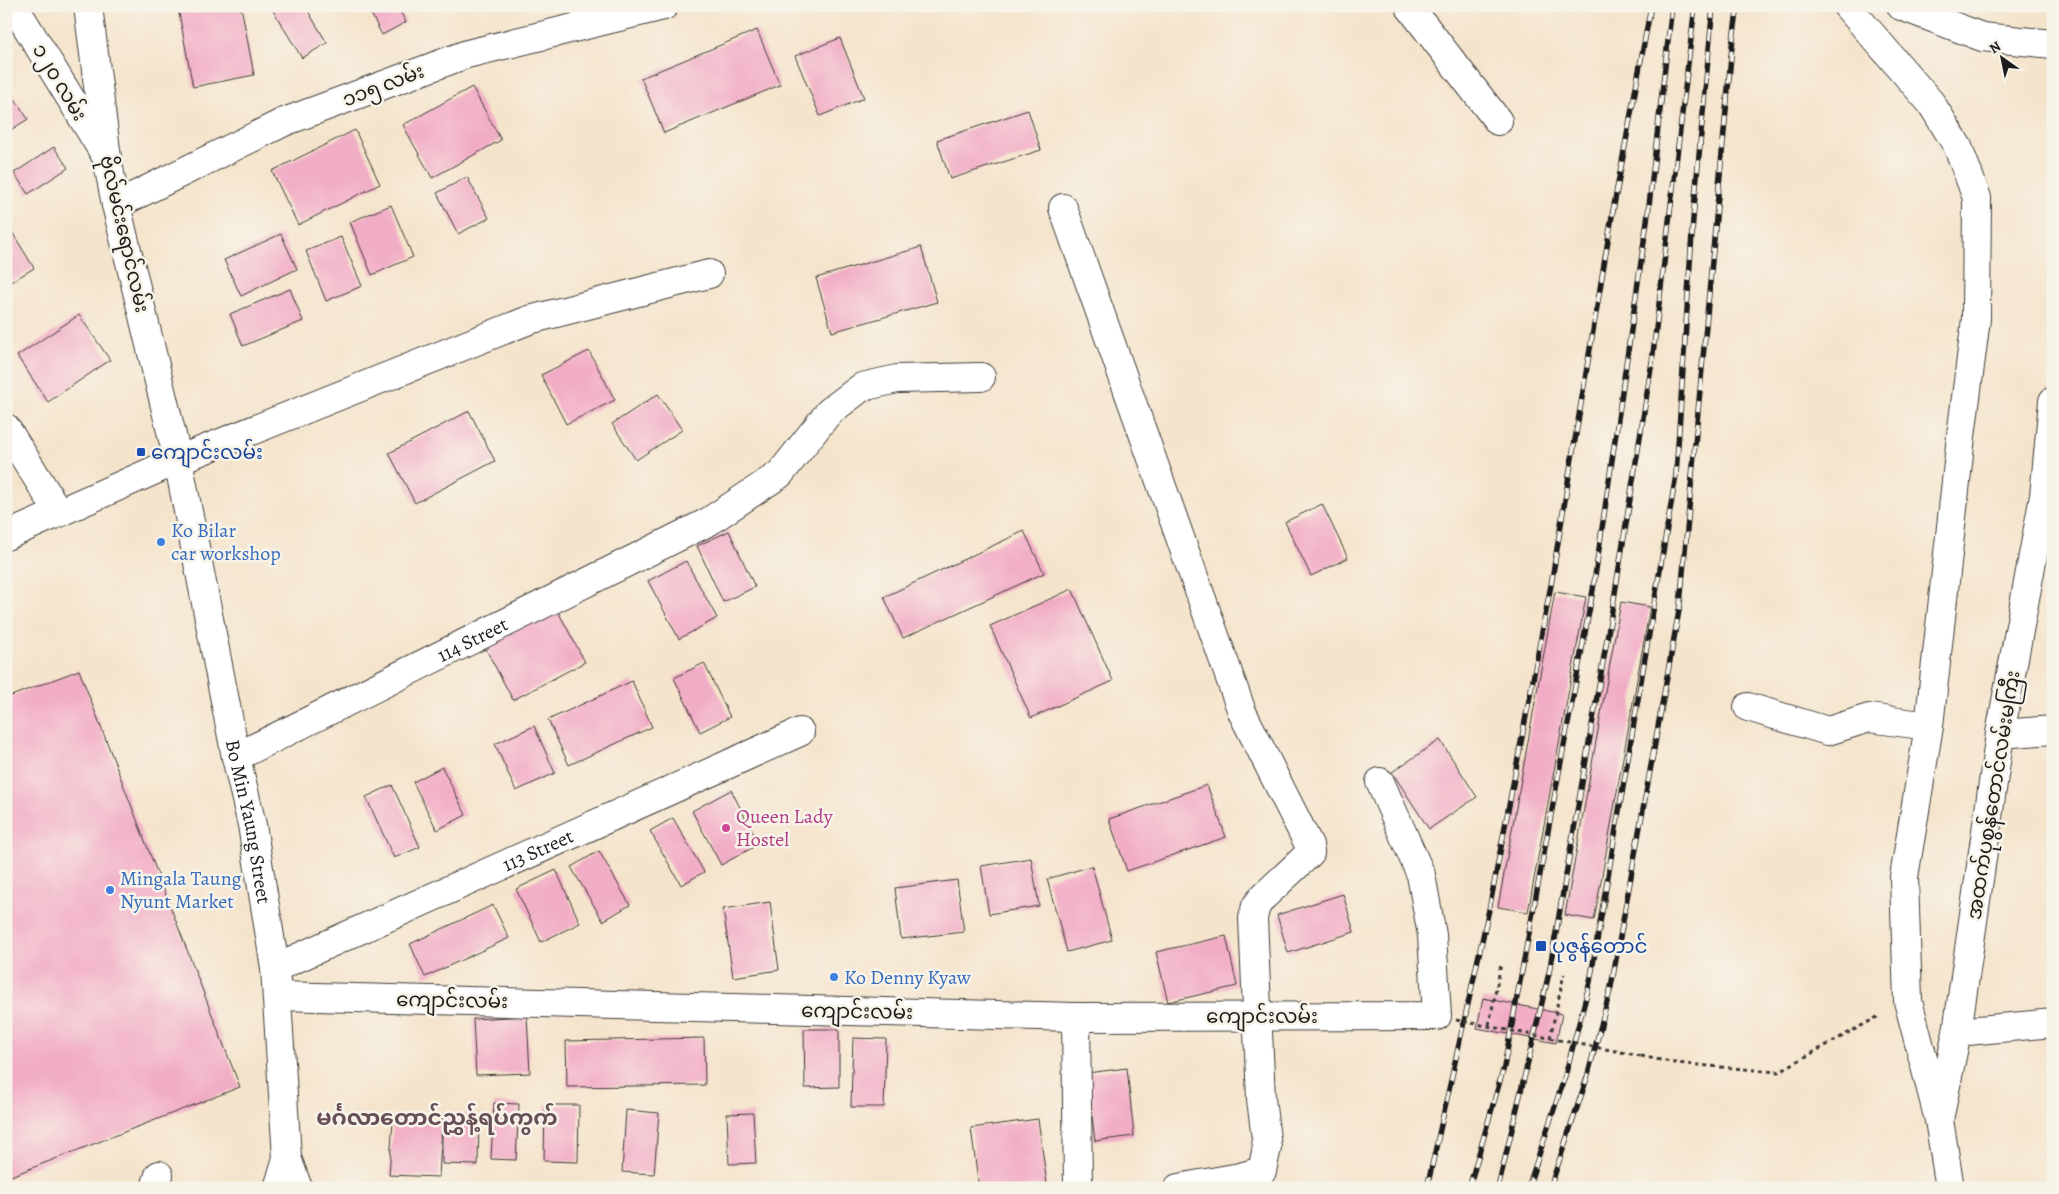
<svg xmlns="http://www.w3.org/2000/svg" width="2059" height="1194" font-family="Alegreya,'Noto Sans Myanmar',serif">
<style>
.building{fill:#f2adc6}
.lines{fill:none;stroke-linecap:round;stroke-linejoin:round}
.minor-casing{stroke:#3d3a36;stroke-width:30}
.major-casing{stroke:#3d3a36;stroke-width:30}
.path{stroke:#3d3a36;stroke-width:3;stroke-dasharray:4 4;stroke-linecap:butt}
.minor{stroke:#fff;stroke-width:28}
.major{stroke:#fff;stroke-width:28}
.rail-casing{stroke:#1c1c1c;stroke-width:5.5}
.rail{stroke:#f7f3e8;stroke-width:4;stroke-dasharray:11;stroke-linecap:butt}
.path-bridge{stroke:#3d3a36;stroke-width:3;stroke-dasharray:4 4;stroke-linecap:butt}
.transit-dot{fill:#1a4fb4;stroke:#f7f3e8;stroke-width:2}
.shop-dot{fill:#3f7fe0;stroke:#f7f3e8;stroke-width:2}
.hotel-dot{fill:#d1479c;stroke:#f7f3e8;stroke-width:2}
.labels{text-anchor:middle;stroke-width:5;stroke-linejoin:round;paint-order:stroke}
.street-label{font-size:20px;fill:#1c1c1c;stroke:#f7f3e8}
.transit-label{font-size:20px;fill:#164399;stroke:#f7f3e8;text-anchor:start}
.shop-label{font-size:20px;fill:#366cbe;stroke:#f7f3e8;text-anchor:start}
.hotel-label{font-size:20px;fill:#b23c85;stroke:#f7f3e8;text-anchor:start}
.quarter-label{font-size:22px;font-weight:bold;fill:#674f58;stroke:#f7f3e8}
</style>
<rect width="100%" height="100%" fill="#f7f3e8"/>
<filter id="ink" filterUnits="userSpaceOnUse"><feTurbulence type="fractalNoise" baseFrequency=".02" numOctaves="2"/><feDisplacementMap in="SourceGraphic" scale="10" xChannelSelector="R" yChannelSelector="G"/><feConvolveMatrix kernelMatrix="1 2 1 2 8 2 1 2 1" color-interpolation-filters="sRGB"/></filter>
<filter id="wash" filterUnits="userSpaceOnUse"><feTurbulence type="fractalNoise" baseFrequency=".0096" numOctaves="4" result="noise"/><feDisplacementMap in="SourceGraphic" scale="20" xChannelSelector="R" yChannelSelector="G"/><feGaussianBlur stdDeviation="1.12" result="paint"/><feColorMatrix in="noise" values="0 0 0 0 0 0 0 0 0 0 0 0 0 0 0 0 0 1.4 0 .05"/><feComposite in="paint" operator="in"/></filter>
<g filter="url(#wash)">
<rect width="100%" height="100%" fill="#f5e4cc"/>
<g id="blocks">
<!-- building -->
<path class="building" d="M187,6H241L254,75L193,87L178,8Z
M276,6H305L327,43L302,58L272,9Z
M367,6H397L406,22L382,35Z
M757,30L780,85L664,133L641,78Z
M840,38L864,98L820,116L795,56Z
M6,85L28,119L6,133Z
M472,87L501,140L432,178L403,125Z
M1028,110L1041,150L950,179L937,140Z
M355,130L380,184L298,225L272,171Z
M54,147L68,168L28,194L14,173Z
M467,177L489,218L458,234L437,193Z
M391,205L413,257L372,275L350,222Z
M6,222L34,268L6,285Z
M281,234L297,269L241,296L224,260Z
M341,237L362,286L326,301L306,251Z
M921,247L937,302L832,332L816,278Z
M290,289L303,321L243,346L230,314Z
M79,315L110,360L48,402L17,356Z
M589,351L615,400L566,424L541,375Z
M658,394L682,430L636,460L612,424Z
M469,411L495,461L415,503L389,453Z
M1322,504L1348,558L1311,576L1285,522Z
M729,531L755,587L723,602L697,546Z
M1024,531L1044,573L903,638L884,597Z
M686,561L717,618L679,639L648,581Z
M1072,589L1113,681L1031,718L990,626Z
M1555,592L1586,597L1528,912L1498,907Z
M1621,602L1650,607L1594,920L1565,915Z
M554,604L585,662L513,700L482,642Z
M704,663L730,717L700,732L674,678Z
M79,670L240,1087L6,1178V698Z
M632,681L652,727L569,765L548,720Z
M534,726L555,773L516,791L495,744Z
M1440,740L1477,797L1429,829L1392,772Z
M442,767L466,815L437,830L413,782Z
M392,785L420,847L394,858L366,797Z
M1207,785L1226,837L1127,871L1109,819Z
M731,790L759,844L721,865L692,811Z
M673,818L704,872L681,885L650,831Z
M599,851L630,905L603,921L571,867Z
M1031,858L1039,906L989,914L981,866Z
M1092,866L1112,940L1067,952L1047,879Z
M556,870L580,923L541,942L516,889Z
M957,880L964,932L901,939L895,888Z
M1343,894L1354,932L1288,953L1277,915Z
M770,902L779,970L733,977L723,909Z
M493,905L509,938L425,977L410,944Z
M1226,936L1237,986L1168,1002L1156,952Z
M1483,998L1562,1014L1556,1043L1477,1028Z
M527,1016L530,1073L476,1075L473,1019Z
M804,1029H839V1087L805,1088Z
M704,1038L705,1085L567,1087L566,1041Z
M853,1038L886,1039L884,1107H851Z
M1127,1068L1134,1136L1095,1141L1087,1073Z
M494,1103L519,1104L516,1160L491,1159Z
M545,1105H579L578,1162L544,1161Z
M626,1110L659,1113L654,1174L622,1172Z
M753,1113L756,1163L729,1164L727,1114Z
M442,1114L479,1115L478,1165L442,1164Z
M1038,1119L1047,1184L1016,1188H979L971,1128Z
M393,1121L442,1123L439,1177L389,1175Z"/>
</g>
</g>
<g filter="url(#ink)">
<use href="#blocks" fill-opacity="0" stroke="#3d3a36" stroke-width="1"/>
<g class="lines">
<defs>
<g id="minor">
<path d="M14,6L107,158"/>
<path d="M1409,6L1498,121"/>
<path d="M116,205L284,122L467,54L664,6"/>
<path d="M1063,208L1242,712L1309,845L1310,853L1263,897L1256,906L1253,918L1261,1099L1267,1147L1262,1171L1240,1177L1178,1188"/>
<path d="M6,428L59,513"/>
<path d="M6,536L178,460L529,320L709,274"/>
<path d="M1748,707L1828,731L1869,718L1929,726"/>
<path d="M2000,734L2053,730"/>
<path id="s1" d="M236,757L708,522L780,474L829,412L862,387L897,379L981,377"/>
<path id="s2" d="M275,968L800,732"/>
<path d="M278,996L1076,1017L1437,1016L1432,935L1421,875L1380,782"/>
<path d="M1076,1017L1078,1188"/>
<path d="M1957,1032L2053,1023"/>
<path d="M155,1188L159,1175"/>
<path d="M278,1188L287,1158"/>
</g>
<g id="major">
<path id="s3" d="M88,6L107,158L116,205L178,460L236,757L252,825L275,968L287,1158L298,1188"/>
<path d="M1847,6L1931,103L1958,147L1977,198L1976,319L1961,436L1929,726L1904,877L1908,1001L1939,1120"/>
<path d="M1901,6L1982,37L2053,44"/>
<path d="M1950,1188L1939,1120L1957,1032L2000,734L2044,496L2053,401"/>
</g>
</defs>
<!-- minor casing -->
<use href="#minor" class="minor-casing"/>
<!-- major casing -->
<use href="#major" class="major-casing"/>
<!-- path -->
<path class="path" d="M1489,1025L1501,964
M1550,1038L1564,974
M1641,1056L1675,1063L1778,1072L1879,1016"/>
<!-- minor -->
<use href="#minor" class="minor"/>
<!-- major -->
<use href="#major" class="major"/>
<defs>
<path id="rail" d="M1427,1188L1490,905L1551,585L1612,216L1651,6
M1469,1188L1504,1067L1593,590L1648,214L1672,6
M1498,1188L1549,973L1615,593L1652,362L1695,6
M1528,1188L1565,1076L1590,982L1676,475L1693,219L1713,6
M1550,1188L1587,1078L1611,987L1680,605L1732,46L1738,6"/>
</defs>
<!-- rail casing -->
<use href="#rail" class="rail-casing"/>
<!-- rail -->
<use href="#rail" class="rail"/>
<!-- path-bridge -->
<path class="path-bridge" d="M1456,1020L1641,1056"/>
</g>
</g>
<!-- markers -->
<g class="transit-dot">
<rect x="136" y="447" width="10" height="10" rx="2.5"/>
<rect x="1535" y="940" width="12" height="12" rx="2.5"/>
</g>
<g class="shop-dot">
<circle cx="161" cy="542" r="5"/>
<circle cx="110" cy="890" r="5"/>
<circle cx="834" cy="977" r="5"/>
</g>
<circle class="hotel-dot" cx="726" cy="828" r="5"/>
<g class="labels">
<!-- street labels -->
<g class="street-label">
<text transform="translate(60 82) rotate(59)" y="7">၁၂၀ လမ်း</text>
<text transform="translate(383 85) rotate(-21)" y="7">၁၁၅ လမ်း</text>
<text transform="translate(125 234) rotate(77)" y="7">ဗိုလ်မင်းရောင်လမ်း</text>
<text dy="7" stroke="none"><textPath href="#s1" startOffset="264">114 Street</textPath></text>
<text transform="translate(1993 795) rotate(-81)" y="7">အထက်ပုစွန်တောင်လမ်းမကြီး</text>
<text dy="7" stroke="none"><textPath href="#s3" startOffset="832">Bo Min Yaung Street</textPath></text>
<text dy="7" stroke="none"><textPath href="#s2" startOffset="288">113 Street</textPath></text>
<text transform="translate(452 1000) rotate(1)" y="7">ကျောင်းလမ်း</text>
<text transform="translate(857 1011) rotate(1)" y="7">ကျောင်းလမ်း</text>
<text x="1262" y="1023">ကျောင်းလမ်း</text>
</g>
<!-- transit labels -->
<g class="transit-label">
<text x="151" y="459">ကျောင်းလမ်း</text>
<text x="1552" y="953">ပုဇွန်တောင်</text>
</g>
<!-- shop labels -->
<g class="shop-label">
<text x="171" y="537">Ko Bilar<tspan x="171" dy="23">car workshop</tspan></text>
<text x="120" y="885">Mingala Taung<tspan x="120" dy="23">Nyunt Market</tspan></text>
<text x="844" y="984">Ko Denny Kyaw</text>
</g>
<!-- hotel labels -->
<g class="hotel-label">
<text x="736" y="823">Queen Lady<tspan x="736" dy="23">Hostel</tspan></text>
</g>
<!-- quarter labels -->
<g class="quarter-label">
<text x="437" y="1125">မင်္ဂလာတောင်ညွှန့်ရပ်ကွက်</text>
</g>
</g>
<!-- margin -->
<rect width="2059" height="1194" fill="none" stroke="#f7f3e8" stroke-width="25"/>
<!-- north arrow -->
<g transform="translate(2002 58) rotate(327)" stroke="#f7f3e8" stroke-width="4" paint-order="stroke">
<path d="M0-4L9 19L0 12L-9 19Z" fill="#1c1c1c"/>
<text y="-8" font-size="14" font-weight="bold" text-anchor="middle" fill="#1c1c1c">N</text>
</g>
</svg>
